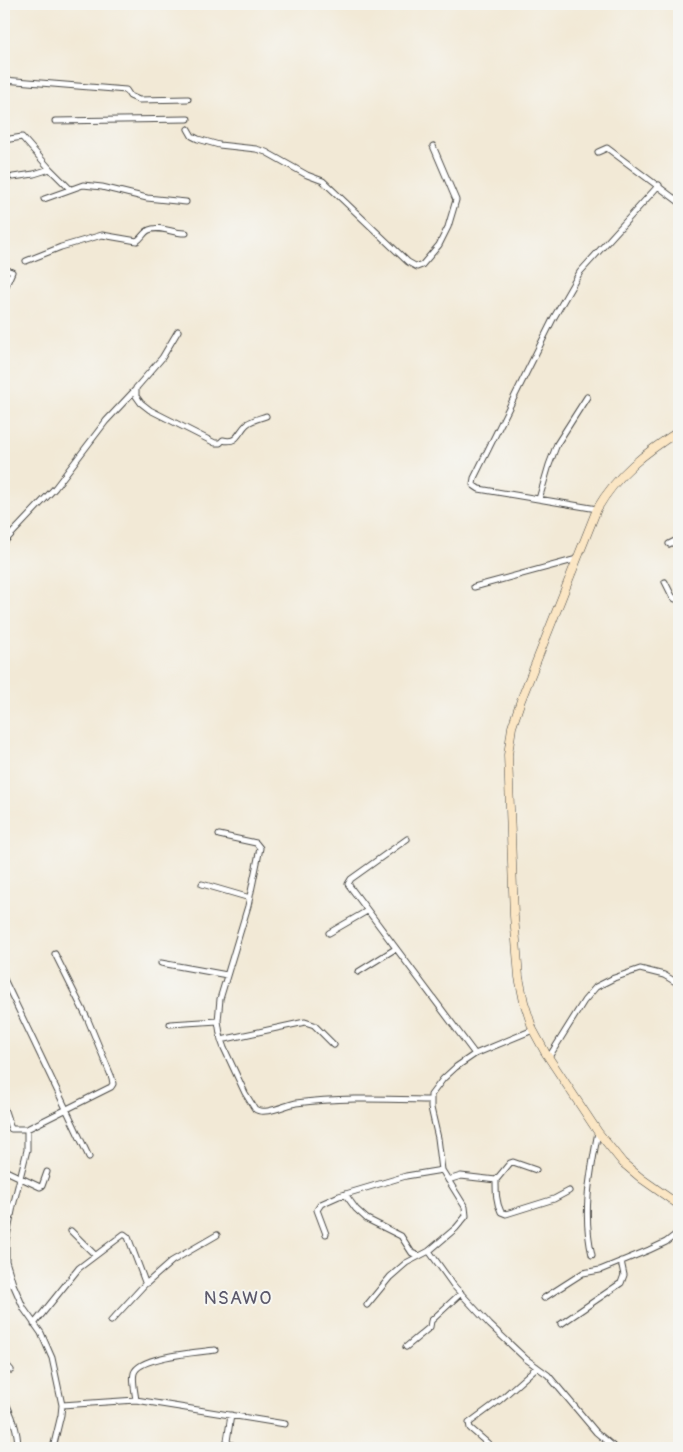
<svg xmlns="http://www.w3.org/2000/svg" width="683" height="1452" font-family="Pangolin,sans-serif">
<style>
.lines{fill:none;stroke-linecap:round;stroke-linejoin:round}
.street-casing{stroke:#494845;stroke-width:7}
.secondary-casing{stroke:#494845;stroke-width:9}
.street{stroke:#fff;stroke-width:5}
.secondary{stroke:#fbe6c4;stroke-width:8}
.labels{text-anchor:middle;stroke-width:4;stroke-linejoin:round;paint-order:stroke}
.quarter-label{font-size:19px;letter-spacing:1px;fill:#5b586a;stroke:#f6f6f2}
</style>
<rect width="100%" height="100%" fill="#f6f6f2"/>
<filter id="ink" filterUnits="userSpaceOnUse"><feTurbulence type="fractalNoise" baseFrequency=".02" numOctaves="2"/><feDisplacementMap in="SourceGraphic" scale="10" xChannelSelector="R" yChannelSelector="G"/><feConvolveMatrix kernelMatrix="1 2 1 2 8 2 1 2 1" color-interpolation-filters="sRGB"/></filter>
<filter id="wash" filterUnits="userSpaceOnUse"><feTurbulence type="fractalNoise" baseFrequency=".0096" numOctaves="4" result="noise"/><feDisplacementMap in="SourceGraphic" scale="20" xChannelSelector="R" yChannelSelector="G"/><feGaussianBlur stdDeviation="1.12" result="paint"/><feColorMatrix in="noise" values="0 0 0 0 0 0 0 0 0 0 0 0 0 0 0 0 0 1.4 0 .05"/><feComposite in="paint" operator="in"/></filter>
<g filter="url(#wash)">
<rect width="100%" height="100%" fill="#f2e9d6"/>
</g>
<g filter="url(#ink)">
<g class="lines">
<defs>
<path id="street" d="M4,80L126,90L130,96L139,100L188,99
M55,121L188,119
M188,129L192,136L198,139L219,145L256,149L266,152L307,175L323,181L408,262L417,267L422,265L439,245L448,227L456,200L433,146
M4,140L22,137L50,169L70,189
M598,152L607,148L679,202
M13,177L34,174L50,169
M44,199L83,185L102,187L147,198L186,202
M26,261L61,247L102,235L137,241C142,238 144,232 149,230C160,225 174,234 186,233
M4,269L12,272L4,290
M178,331L162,358L136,388V396L141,403L150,410L215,443H220L223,440C238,444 238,432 247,424C252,420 261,418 266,416
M539,499L549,465L557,444L587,397
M597,509L479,489L473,485L474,478L553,319L580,272L659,185
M4,542L55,488L106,421L136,389
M669,544L679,539
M665,582L672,596L675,599L679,598
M474,587L577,559
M219,835L256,843L260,848L248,906L220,999L218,1021L221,1040L224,1048L245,1093L255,1109C264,1116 285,1105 296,1103C340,1097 385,1099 430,1100
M407,839L351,879L348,884L475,1054
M202,884L250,898
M329,933L367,911
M161,963L227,975
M358,972L395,949
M4,979L89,1157
M170,1024L218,1021
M221,1040L305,1022L314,1025L334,1045
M549,1057L584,1001L596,987L614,978L640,969L664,975L679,984
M4,1108L11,1129H27L111,1087L113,1084L112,1078L88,1020L55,954
M27,1129V1150L13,1206L6,1241V1261L13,1284L24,1309L41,1333L52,1358L62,1405L61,1415L53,1448
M4,1170L40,1187L42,1186L47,1172
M448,1180L461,1176L496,1180L510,1163L513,1162L536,1170
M496,1180C496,1192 496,1202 501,1212L506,1214L554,1199L569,1191
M345,1194L356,1209L367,1219L401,1236L412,1253L419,1256
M4,1207L13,1206
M71,1231L95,1255
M326,1234L317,1210L321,1204L339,1196L406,1176L442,1170
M429,1251L454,1286L490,1325L526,1359L548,1375L596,1432L615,1448
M592,1255C582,1213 590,1174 598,1132
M4,1276L11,1279
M4,1283L13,1284
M544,1298L583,1273L600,1270L649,1250L666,1242L679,1232
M367,1305L390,1277L406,1263L429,1251L456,1228L466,1216L465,1207L442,1170L438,1138L431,1108V1095L443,1079L456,1067L475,1054L533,1030
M111,1321L146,1283
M34,1324L79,1268L124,1234L128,1237L145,1282L147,1283L172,1261L217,1235
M561,1324L621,1283L624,1275L621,1261
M406,1347L430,1327L431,1321L461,1293
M4,1362L11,1370
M4,1399C12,1415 18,1430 18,1448
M136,1400C135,1392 132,1380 134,1373C139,1356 200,1352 215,1350
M62,1405L136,1400L285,1424
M231,1415L227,1441L229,1444L243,1448
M493,1448L470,1428L469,1423L500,1400L537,1367
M675,1448L679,1446"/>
<path id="secondary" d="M679,431C646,452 617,474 597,509L521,700L512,727L508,755L514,916L519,977L524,1002L533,1030L545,1052L598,1132L623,1163L642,1179L679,1205"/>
</defs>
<!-- street casing -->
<use href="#street" class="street-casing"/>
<!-- secondary casing -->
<use href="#secondary" class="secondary-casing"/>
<!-- street -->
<use href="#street" class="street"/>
<!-- secondary -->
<use href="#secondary" class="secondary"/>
</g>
</g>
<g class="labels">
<!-- quarter labels -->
<g class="quarter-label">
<text x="238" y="1304">NSAWO</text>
</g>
</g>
<!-- margin -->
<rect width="683" height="1452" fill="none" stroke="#f6f6f2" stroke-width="20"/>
</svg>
